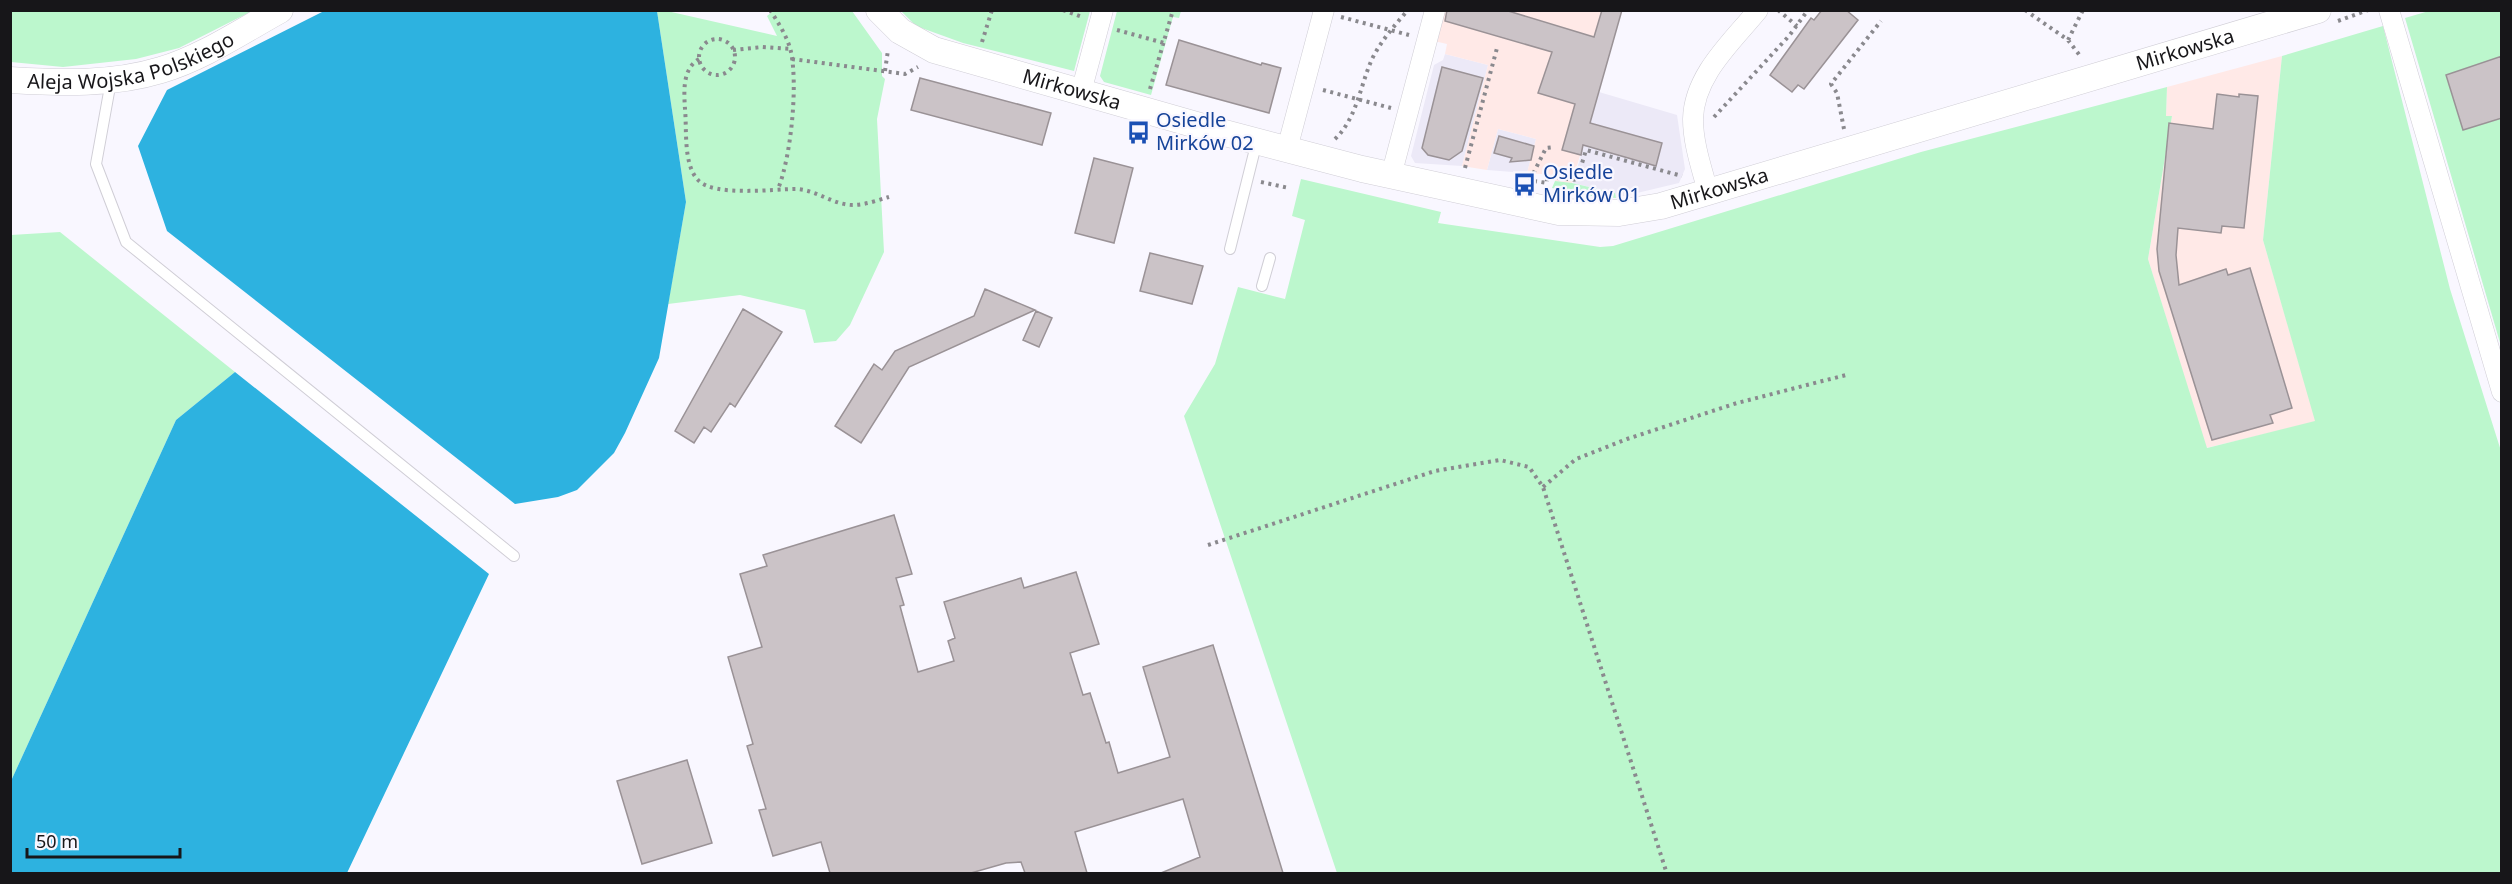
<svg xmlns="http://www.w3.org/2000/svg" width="2512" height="884" font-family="'Noto Sans',sans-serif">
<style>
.built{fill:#ece9f7}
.industrial{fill:#ffe9e7}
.green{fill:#bcf7cd}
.water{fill:#2db2e0}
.building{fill:#cbc3c7;stroke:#9a9296;stroke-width:1.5}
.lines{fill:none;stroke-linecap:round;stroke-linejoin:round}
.service-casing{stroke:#d0ced6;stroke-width:12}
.minor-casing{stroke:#d0ced6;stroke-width:21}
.tertiary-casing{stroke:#d0ced6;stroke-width:27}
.path{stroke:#8a898e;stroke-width:4;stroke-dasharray:3 4.5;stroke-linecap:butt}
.service{stroke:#fff;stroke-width:10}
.minor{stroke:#fff;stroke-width:20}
.tertiary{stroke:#fff;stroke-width:26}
.labels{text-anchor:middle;stroke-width:4.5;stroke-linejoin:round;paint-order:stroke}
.street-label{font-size:20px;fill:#171619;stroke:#f9f7ff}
.transit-label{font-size:20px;fill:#164399;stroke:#f9f7ff;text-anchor:start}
</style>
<rect width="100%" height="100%" fill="#f9f7ff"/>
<!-- built -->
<path class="built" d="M1445,54L1488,65L1462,166L1415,163L1411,156L1434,65L1443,60Z
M1599,92L1677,115L1685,169L1679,183L1616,198L1615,193L1573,183Z
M1498,129L1536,139L1527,173L1487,170Z"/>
<!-- industrial -->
<path class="industrial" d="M1442,11H1622L1572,183L1555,181V175L1527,173L1536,139L1498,129L1487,170L1462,166L1488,65L1445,54L1447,44L1434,41Z
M2282,56L2263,240L2316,422L2206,448L2148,259L2172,116H2166L2167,87Z"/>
<!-- green -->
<path class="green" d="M10,11L11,10L252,11L179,48L136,59L63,67L11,62Z
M657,11H667L777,36L767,16L773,11H852L882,53V76L885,79L877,119L884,252L850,325L836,341L814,343L805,310L740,295L668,304L686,202Z
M901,11H1090L1074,71L963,43L916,26Z
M1117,11H1181L1179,18L1173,17L1151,95L1104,82L1100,76Z
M2429,11H2501V346L2405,18Z
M2383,26L2450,289L2501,451V873H1337L1184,416L1215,364L1238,287L1285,299L1305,220L1292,216L1301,179L1441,212L1438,223L1600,247L1613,246L1921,152L2167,87L2166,116H2172L2148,259L2207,448L2315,421L2263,240L2282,56Z
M1555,181L1572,183L1615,193L1616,198L1591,196L1552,188Z
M60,232L235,372L176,420L11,781V235Z"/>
<!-- water -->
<path class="water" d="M326,10L657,11L686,202L659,358L625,433L614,453L577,490L558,497L515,504L167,231L138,146L167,90Z
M235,372L489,574L347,873H11V781L176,420Z"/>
<!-- building -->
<path class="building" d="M1447,10H1505L1594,37L1602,10H1622L1590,123L1662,143L1656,166L1583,145L1581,155L1562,150L1575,104L1538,93L1552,52L1445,21Z
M1822,10H1846L1858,20L1804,89L1798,85L1792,92L1770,75L1811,18L1814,20Z
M1179,40L1261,65L1262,63L1281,68L1269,113L1166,85Z
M2502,56V118L2463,130L2446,75Z
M1442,67L1483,78L1462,151L1449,160L1428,155L1422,148Z
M920,78L1051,113L1042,145L911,110Z
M2217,94L2239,97V94L2258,96L2244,228L2222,226L2221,233L2178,228L2176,255L2179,285L2226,269L2228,275L2250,268L2292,408L2270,415L2273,423L2212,440L2159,271L2157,249L2169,123L2213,129Z
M1499,136L1534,146L1531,160L1510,162L1512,158L1494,153Z
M1094,158L1133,168L1114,243L1075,233Z
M1150,253L1203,266L1192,304L1140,291Z
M985,289L1035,310L909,367L861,443L835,426L874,364L882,370L895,351L974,316Z
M743,309L782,332L735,407L730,403L711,432L704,427L694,443L675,431Z
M1036,311L1052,318L1039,347L1023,340Z
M894,515L912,574L896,578L904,605L900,606L918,672L954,661L948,641L955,638L944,602L1021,578L1024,588L1076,572L1099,644L1070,653L1083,695L1090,693L1106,743L1109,742L1118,773L1170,757L1143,667L1213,645L1283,873H1161L1200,857L1183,799L1075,832L1087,873H1025L1021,862L1006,863L971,873H830L821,842L773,856L759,810L766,809L747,746L753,744L728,657L762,647L740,574L767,566L763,555Z
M687,760L712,843L642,864L617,781Z"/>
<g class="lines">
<defs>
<path id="service" d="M111,81L96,164L126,242L514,556
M1230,249L1257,141
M1262,286L1270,258"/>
<path id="minor" d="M2389,10L2502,392
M1081,92L1103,10
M1287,149L1324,10
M1391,176L1435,10
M1708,192C1702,169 1693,144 1693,119C1694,75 1732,42 1758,10"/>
<g id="tertiary">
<path id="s1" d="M879,10L900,31L934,50L1221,132L1362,169L1559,212L1619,213L1661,206L2318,10"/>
<path id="s2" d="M10,80C61,83 112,85 161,70C202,58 242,31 280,10"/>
</g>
</defs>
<!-- service casing -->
<use href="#service" class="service-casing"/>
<!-- minor casing -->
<use href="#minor" class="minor-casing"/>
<!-- tertiary casing -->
<use href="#tertiary" class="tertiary-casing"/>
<!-- path -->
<path class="path" d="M770,10C778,22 788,38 791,52C798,86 791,157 778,189
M1063,10L1082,17
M1778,10L1797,26
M2025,10L2068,40L2081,57
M1341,17L1409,35
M2338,21L2368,10
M1117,30L1164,43
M699 57a18 18 0 1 1 36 0a18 18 0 1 1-36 0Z
M2068,40L2083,10
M982,42L992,10
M733,50L762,47L791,49
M699,59C682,69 684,92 685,109C687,130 683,164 698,180C713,197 774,189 796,189C817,190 833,205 853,205C865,205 878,200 889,197
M792,59L905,74L918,67
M885,71L888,50
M1150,89L1173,10
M1323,90L1391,108
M1714,117L1789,36L1808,10
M1844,129L1837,93L1831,84L1881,21
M1335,139C1357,118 1360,86 1372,59C1381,41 1394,26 1408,10
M1465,168L1497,48
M1530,180L1546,148L1555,147
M1534,181L1547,183V177L1577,180L1586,150L1682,176
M1261,182L1289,188
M1543,487L1576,459L1627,439L1737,403L1846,375
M1208,545L1435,471L1500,460L1529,467L1543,487L1667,874"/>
<!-- service -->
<use href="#service" class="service"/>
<!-- minor -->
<use href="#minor" class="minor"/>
<!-- tertiary -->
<use href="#tertiary" class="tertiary"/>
</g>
<!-- icons -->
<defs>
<symbol id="bus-bare" viewBox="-9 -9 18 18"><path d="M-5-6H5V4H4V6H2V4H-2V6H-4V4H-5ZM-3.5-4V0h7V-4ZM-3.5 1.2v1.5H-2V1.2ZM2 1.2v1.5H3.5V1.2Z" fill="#1a4fb4" stroke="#f9f7ff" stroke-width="2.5" paint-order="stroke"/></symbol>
</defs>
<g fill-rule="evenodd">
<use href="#bus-bare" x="1122" y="116" width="33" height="33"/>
<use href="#bus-bare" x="1508" y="168" width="33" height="33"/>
</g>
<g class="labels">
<!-- street labels -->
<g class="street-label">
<text dy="7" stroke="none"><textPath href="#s1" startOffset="1364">Mirkowska</textPath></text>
<text dy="7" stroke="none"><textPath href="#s2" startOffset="124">Aleja Wojska Polskiego</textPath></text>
<text dy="7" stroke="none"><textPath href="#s1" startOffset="212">Mirkowska</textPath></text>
<text dy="7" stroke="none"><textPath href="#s1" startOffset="878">Mirkowska</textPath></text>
</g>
<!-- transit labels -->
<g class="transit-label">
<text x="1156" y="127">Osiedle<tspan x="1156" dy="23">Mirków 02</tspan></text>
<text x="1543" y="179">Osiedle<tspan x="1543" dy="23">Mirków 01</tspan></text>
</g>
</g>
<!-- border -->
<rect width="2512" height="884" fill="none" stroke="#171619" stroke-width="24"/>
<!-- scale -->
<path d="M27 848v9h153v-9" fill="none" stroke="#171619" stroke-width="3"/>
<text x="36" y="848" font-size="18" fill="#171619" stroke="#f9f7ff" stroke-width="4.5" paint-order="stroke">50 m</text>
</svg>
